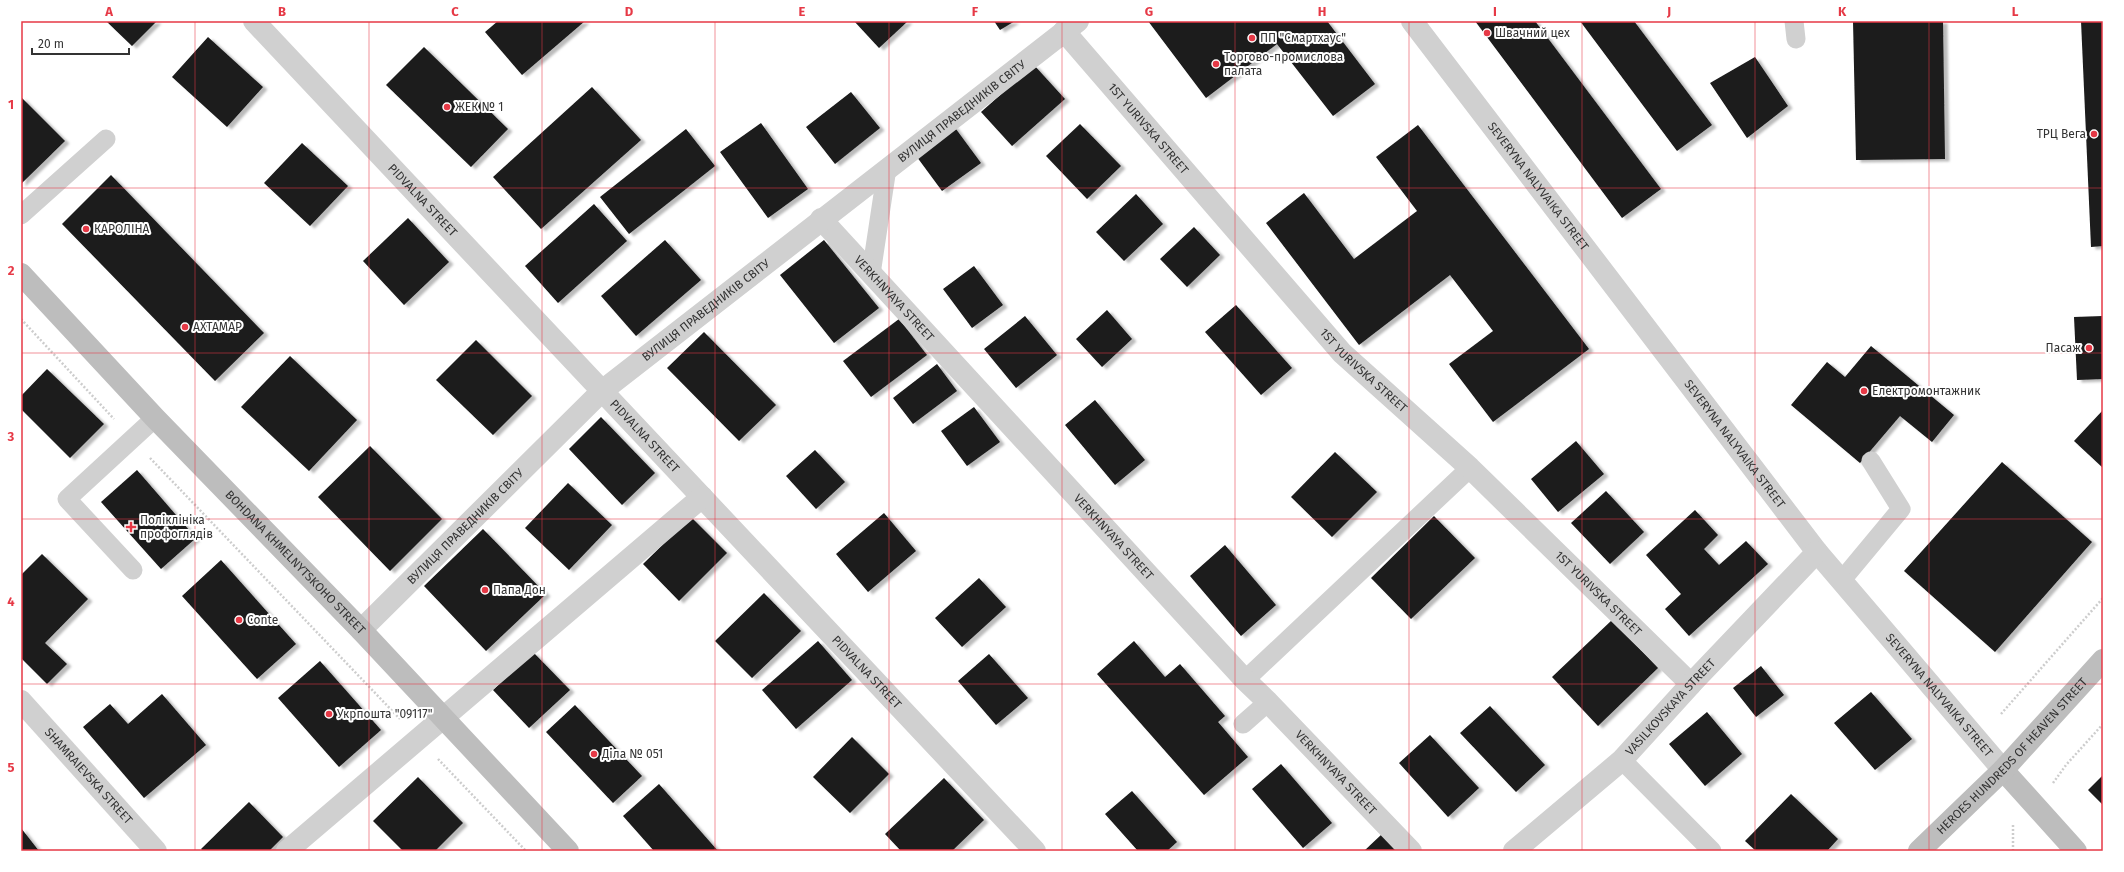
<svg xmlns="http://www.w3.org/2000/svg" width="2124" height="872" font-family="'Fira Sans',sans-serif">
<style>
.building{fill:#1a1a1a;filter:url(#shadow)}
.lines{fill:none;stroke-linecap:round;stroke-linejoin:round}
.path{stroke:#cdcdcd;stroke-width:2.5;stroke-dasharray:2 2;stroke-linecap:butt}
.lane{stroke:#d0d0d0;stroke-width:19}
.street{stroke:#d0d0d0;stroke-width:22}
.secondary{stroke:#bdbdbd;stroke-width:22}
.grid{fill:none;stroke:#e63946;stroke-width:1;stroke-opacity:0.55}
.poi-dot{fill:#e63946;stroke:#fff;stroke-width:1.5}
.labels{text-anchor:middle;stroke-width:4;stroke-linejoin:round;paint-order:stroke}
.poi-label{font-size:12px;fill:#333;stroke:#fff;text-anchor:start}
.street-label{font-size:12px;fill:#333;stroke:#fff}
.neatline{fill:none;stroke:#e63946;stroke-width:1.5}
.grid-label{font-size:13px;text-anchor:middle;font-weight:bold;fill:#e63946}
</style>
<defs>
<filter id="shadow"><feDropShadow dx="4.5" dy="2.5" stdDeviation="1" flood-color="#0004"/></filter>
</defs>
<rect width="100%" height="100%" fill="#fff"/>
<!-- building -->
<path class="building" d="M106,21H157L132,46Z
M498,21H585L522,75L485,32Z
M854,21H908L879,48Z
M994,21H1015L1000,30Z
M1148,21H1327L1375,84L1333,116L1277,44L1206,98Z
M1475,21H1535L1661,189L1622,218Z
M1580,21H1634L1712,125L1677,151Z
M1853,21H1943L1945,159L1856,160Z
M2081,21H2103V246L2091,247Z
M208,37L263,87L227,127L172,77Z
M424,47L508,129L471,167L386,85Z
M1755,57L1788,106L1747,138L1710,83Z
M1034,65L1065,99L1012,146L981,112Z
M592,87L641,140L541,229L493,177Z
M851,92L880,128L835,164L806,127Z
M21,97L65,141L21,184Z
M761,123L808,189L768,218L720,152Z
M1080,124L1121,166L1087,199L1046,156Z
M953,125L981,163L942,191L914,153Z
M1418,125L1589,349L1493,422L1449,364L1493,331L1450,275L1359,345L1266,223L1304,193L1354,259L1417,211L1376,157Z
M686,129L715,166L629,234L600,197Z
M302,143L348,186L310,226L264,183Z
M111,175L264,333L215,381L62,224Z
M1136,194L1163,224L1124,261L1096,232Z
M594,204L627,241L558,303L525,266Z
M408,218L449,262L404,305L363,261Z
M1194,227L1220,255L1187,287L1160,259Z
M665,240L701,280L636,336L601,296Z
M824,240L879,308L834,343L780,275Z
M974,266L1003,305L972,328L943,289Z
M1236,305L1292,368L1261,395L1205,332Z
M1107,310L1132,339L1102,367L1076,339Z
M1025,316L1057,355L1016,388L984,349Z
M2103,316V379L2077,380L2074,317Z
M899,319L927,355L871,397L843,361Z
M704,332L776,405L739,441L667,368Z
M476,340L532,396L493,435L436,380Z
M1871,346L1954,415L1932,442L1900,416L1860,463L1791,405L1827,362L1845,377Z
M290,356L357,420L309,471L241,407Z
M937,364L957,391L913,424L893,398Z
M47,369L104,424L70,458L21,409V396Z
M1095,400L1145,460L1115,485L1065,425Z
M974,407L1000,442L967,466L941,431Z
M2103,410V468L2074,441Z
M601,417L655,473L622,505L569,449Z
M1576,441L1604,474L1558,512L1531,479Z
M370,446L442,519L390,571L318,497Z
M815,450L845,482L816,509L786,476Z
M1335,452L1377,492L1332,537L1291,497Z
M2002,462L2092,542L1995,652L1904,571Z
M137,470L196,538L161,569L101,502Z
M568,483L612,525L569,570L525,528Z
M1606,491L1644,532L1610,564L1571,523Z
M1695,510L1718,535L1704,549L1719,565L1746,541L1768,564L1689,636L1665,609L1681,594L1646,555Z
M884,513L916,551L868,592L836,554Z
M1434,516L1475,558L1411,619L1371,578Z
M691,517L727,553L679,601L643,564Z
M483,529L546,594L486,651L424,586Z
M1225,545L1276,605L1241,636L1190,576Z
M42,554L88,599L45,643L67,664L47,684L21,658V575Z
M221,560L296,644L257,679L182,596Z
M979,578L1006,607L962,647L935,618Z
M764,593L801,631L752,678L715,641Z
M1612,620L1658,668L1598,726L1552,677Z
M818,641L852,680L796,729L762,690Z
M1134,641L1165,677L1180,664L1225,716L1218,722L1248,757L1204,795L1097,674Z
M533,652L570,690L529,728L493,690Z
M989,654L1028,698L996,725L958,681Z
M320,661L381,730L339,767L278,698Z
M1761,666L1784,695L1756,717L1733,688Z
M1871,692L1912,739L1875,770L1834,723Z
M162,694L206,745L144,798L83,727L110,704L128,724Z
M575,705L642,776L613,803L546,732Z
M1490,706L1545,765L1516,792L1460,733Z
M1707,712L1742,754L1705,786L1669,744Z
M1430,735L1479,788L1448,817L1399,763Z
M852,737L889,774L850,813L813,777Z
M1281,764L1332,823L1303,848L1252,789Z
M2103,775V805L2088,790Z
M418,777L463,823L435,851H403L373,821Z
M944,778L984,820L952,851H901L885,834Z
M659,784L718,851H654L623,816Z
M1132,791L1177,842L1167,851H1138L1105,814Z
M1791,794L1838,839L1827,851H1756L1745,841Z
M249,802L283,837L269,851H203L201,849Z
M21,828L39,851H21Z
M1382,834L1398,851H1364Z"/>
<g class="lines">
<!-- path -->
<path class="path" d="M21,319L114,419
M150,458L400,719
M2001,714L2103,598
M438,759L526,851
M2053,783L2066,765L2103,724
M2013,851V824"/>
<!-- lane -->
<path class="lane" d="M1794,21L1796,39
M21,215L106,139
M871,274L887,168
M133,570L67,499L155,418
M1842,580L1901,509L1871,461
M1245,680L1470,468
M1243,724L1268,702
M1622,760L1712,851"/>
<!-- street -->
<g class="street">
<path id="s1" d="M254,21L1035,851"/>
<path id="s2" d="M1412,21L1817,552L2003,770"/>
<path id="s3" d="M1064,31L1342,353L1470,468L1691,684"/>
<path id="s4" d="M821,219L1245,680L1268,702L1411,851"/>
<path id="s5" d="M361,630L602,391L1078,21"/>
<path id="s6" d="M21,701L156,851"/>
<path d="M287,851L702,497"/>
<path id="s7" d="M1514,851L1622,760L1691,684L1817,552"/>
</g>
<!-- secondary -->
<g class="secondary">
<path id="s8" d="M21,274L155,418L361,630L568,851"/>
<path d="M2003,770L2076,851"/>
<path id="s9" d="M1919,851L2003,770L2103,660"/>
</g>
</g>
<!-- grid -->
<path class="grid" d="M195,21V851M369,21V851M542,21V851M715,21V851M889,21V851M1062,21V851M1235,21V851M1409,21V851M1582,21V851M1755,21V851M1929,21V851M21,188H2103M21,353H2103M21,519H2103M21,684H2103"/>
<!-- markers -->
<g class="poi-dot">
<circle cx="1487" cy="33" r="4"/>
<circle cx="1252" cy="38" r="4"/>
<circle cx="1216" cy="64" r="4"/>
<circle cx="447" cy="107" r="4"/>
<circle cx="2094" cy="134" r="4"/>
<circle cx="86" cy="229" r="4"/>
<circle cx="185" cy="327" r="4"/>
<circle cx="2089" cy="348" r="4"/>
<circle cx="1864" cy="391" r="4"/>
<path d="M129 521h4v4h4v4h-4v4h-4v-4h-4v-4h4z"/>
<circle cx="485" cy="590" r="4"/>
<circle cx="239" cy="620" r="4"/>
<circle cx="329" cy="714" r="4"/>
<circle cx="594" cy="754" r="4"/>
</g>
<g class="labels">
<!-- poi labels -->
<g class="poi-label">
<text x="1495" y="37">Швачний цех</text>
<text x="1260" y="42">ПП "Смартхаус"</text>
<text x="1224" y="61">Торгово-промислова<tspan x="1224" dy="14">палата</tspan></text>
<text x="455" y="111">ЖЕК № 1</text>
<text x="2086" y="138" text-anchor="end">ТРЦ Вега</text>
<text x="94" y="233">КАРОЛІНА</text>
<text x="193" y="331">АХТАМАР</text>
<text x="2081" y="352" text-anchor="end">Пасаж</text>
<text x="1872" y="395">Електромонтажник</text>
<text x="140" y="524">Поліклініка<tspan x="140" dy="14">профоглядів</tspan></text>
<text x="493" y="594">Папа Дон</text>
<text x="247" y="624">Conte</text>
<text x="337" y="718">Укрпошта "09117"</text>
<text x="602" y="758">Діла № 051</text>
</g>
<!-- street labels -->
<g class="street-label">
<text dy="4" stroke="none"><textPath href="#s5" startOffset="795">ВУЛИЦЯ ПРАВЕДНИКІВ СВІТУ</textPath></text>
<text dy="4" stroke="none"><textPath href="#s3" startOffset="129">1ST YURIVSKA STREET</textPath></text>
<text dy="4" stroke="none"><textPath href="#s2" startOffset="208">SEVERYNA NALYVAIKA STREET</textPath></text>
<text dy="4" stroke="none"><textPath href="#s1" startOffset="246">PIDVALNA STREET</textPath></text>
<text dy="4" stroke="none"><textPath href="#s4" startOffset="108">VERKHNYAYA STREET</textPath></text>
<text dy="4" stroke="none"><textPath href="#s5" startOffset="471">ВУЛИЦЯ ПРАВЕДНИКІВ СВІТУ</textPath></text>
<text dy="4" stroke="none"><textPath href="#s3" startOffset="453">1ST YURIVSKA STREET</textPath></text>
<text dy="4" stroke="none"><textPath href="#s1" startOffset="570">PIDVALNA STREET</textPath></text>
<text dy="4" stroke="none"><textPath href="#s2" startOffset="532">SEVERYNA NALYVAIKA STREET</textPath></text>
<text dy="4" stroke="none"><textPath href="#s5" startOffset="147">ВУЛИЦЯ ПРАВЕДНИКІВ СВІТУ</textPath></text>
<text dy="4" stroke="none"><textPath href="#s4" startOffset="432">VERKHNYAYA STREET</textPath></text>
<text dy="4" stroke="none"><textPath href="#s8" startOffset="398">BOHDANA KHMELNYTSKOHO STREET</textPath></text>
<text dy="4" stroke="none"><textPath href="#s3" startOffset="777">1ST YURIVSKA STREET</textPath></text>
<text dy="4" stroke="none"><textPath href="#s1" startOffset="894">PIDVALNA STREET</textPath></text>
<text dy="4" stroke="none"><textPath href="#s2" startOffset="856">SEVERYNA NALYVAIKA STREET</textPath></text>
<text dy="4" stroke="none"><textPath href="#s7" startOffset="213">VASILKOVSKAYA STREET</textPath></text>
<text dy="4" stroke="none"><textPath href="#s9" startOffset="133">HEROES HUNDREDS OF HEAVEN STREET</textPath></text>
<text dy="4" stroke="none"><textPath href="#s4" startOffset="756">VERKHNYAYA STREET</textPath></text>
<text dy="4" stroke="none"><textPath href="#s6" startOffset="101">SHAMRAIEVSKA STREET</textPath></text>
</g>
</g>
<!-- border -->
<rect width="2124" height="872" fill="none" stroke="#ffffff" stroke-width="44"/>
<!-- scale -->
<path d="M32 48v6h97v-6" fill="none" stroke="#333333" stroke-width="2"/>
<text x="38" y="48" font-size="12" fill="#333333" stroke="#ffffff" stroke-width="3" paint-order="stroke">20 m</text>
<rect x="22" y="22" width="2080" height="828" class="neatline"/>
<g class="grid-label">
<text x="109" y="16">A</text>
<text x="282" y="16">B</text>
<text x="455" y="16">C</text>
<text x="629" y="16">D</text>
<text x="802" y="16">E</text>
<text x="975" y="16">F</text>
<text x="1149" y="16">G</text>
<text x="1322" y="16">H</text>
<text x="1495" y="16">I</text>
<text x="1669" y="16">J</text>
<text x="1842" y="16">K</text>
<text x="2015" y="16">L</text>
<text x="11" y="109">1</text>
<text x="11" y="275">2</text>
<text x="11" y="441">3</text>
<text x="11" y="606">4</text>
<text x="11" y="772">5</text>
</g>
</svg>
